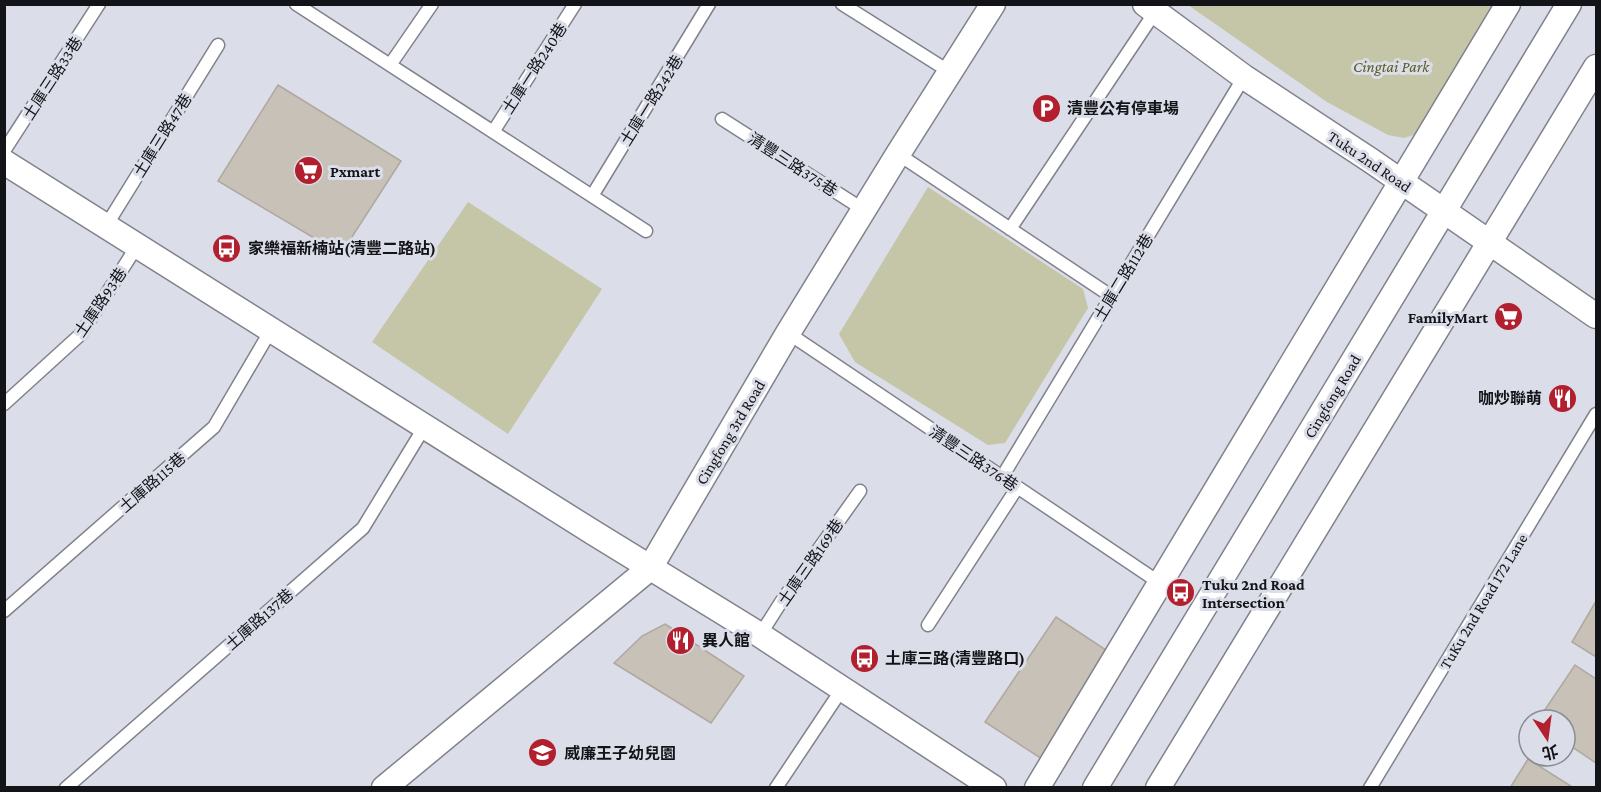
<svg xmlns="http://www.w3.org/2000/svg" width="1601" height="792" font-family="'Crimson Pro','Noto Sans TC',serif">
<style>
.green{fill:#c4c6a7}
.building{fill:#c7c1b7;stroke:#aea89f;stroke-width:1.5}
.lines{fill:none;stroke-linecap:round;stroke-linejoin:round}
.service-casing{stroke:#80828c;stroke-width:15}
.minor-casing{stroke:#80828c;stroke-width:27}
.service{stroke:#fff;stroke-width:12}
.minor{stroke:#fff;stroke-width:24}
.labels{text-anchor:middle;stroke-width:6;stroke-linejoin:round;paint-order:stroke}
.park-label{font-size:16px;font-style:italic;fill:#5a5c21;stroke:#dbdde8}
.street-label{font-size:16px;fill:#131418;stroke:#dbdde8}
.poi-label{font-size:16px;font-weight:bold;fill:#131418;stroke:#dbdde8;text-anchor:start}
</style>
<rect width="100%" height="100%" fill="#dbdde8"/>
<!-- green -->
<path class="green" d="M1188,5H1504L1420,133L1404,138L1388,135L1327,102Z
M928,187L1083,289L1088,308L1005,443L988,445L855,362L839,334Z
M468,202L602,289L508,434L372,342Z"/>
<!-- building -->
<path class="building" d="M278,85L401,161L341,254L218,181Z
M1596,601V657L1572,642Z
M1056,617L1115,656L1045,761L985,722Z
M665,624L744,676L711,723L614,663L642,636Z
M1575,665L1596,679V763L1565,742V720H1538Z
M1528,759L1574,788H1510Z"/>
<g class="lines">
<defs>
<path id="service" d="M296,4L646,231
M842,4L950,72
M390,65L432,4
M722,119L864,210
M493,132L575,4
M4,151L99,4
M898,154L1111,296
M592,196L709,4
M106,226L218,45
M1010,229L1155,12
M788,333L1160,583
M4,404L81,334L137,246
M1002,477L1244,77
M4,611L214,427L271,330
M928,625L1017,488
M760,635L781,602L860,491
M66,788L363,528L425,426
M776,788L842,689
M1370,788L1596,414"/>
<path id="minor" d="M1145,4L1244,77L1370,160L1596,316
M4,162L594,533L760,635L994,788
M384,788L650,568L788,333L898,154L993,4
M1037,788L1508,4
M1095,788L1569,4
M1158,788L1596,67"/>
</defs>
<!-- service casing -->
<use href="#service" class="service-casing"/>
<!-- minor casing -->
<use href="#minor" class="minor-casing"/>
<!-- service -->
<use href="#service" class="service"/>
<!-- minor -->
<use href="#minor" class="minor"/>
</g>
<!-- icons -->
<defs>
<symbol id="parking-disc" viewBox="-11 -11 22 22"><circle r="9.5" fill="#b21f2e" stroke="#dbdde8"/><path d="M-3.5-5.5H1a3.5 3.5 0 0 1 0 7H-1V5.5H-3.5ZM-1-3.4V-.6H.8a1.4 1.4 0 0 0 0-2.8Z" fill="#fff"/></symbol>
<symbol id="supermarket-disc" viewBox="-11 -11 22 22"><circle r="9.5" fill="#b21f2e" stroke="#dbdde8"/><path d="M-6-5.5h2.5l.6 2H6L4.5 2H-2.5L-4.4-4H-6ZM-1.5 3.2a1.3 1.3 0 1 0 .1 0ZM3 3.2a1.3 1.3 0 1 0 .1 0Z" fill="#fff"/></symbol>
<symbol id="bus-disc" viewBox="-11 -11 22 22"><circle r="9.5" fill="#b21f2e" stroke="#dbdde8"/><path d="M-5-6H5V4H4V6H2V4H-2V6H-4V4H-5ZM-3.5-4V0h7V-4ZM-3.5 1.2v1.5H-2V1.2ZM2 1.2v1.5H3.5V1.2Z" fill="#fff"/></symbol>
<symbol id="restaurant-disc" viewBox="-11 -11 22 22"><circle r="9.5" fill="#b21f2e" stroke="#dbdde8"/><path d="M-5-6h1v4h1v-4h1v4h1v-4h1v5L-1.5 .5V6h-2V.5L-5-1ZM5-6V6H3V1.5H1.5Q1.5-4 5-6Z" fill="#fff"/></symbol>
<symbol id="school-disc" viewBox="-11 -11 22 22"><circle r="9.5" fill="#b21f2e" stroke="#dbdde8"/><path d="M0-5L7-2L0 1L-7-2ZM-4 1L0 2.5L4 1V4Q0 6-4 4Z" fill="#fff"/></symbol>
</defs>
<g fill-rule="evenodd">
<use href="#parking-disc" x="1030" y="92" width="33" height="33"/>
<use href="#supermarket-disc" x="292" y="154" width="33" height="33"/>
<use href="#bus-disc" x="210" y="232" width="33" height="33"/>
<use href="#supermarket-disc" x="1492" y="300" width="33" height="33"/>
<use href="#restaurant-disc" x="1546" y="382" width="33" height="33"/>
<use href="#bus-disc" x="1164" y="576" width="33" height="33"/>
<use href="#restaurant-disc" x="664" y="624" width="33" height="33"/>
<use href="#bus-disc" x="848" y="642" width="33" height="33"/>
<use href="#school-disc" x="526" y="736" width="33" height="33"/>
</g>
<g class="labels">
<!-- park labels -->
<g class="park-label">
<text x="1391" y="72">Cingtai Park</text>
</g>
<!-- street labels -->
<g class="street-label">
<text transform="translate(534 68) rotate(-57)" y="6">土庫一路240巷</text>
<text transform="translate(52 78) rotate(-57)" y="6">土庫三路33巷</text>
<text transform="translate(651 100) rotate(-58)" y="6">土庫一路242巷</text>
<text transform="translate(162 135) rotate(-58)" y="6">土庫三路47巷</text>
<text transform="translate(1370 161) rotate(34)" y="6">Tuku 2nd Road</text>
<text transform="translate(793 164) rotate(33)" y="6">清豐三路375巷</text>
<text transform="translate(1123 277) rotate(-59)" y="6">土庫二路112巷</text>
<text transform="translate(100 302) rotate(-56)" y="6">土庫路93巷</text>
<text transform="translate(1332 396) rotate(-59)" y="6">Cingfong Road</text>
<text transform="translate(730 432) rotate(-59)" y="6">Cingfong 3rd Road</text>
<text transform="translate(974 458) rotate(34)" y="6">清豐三路376巷</text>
<text transform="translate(152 482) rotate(-41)" y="6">土庫路115巷</text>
<text transform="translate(810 562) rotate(-55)" y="6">土庫三路169巷</text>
<text transform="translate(1483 601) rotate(-59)" y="6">TuKu 2nd Road 172 Lane</text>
<text transform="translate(259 619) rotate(-41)" y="6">土庫路137巷</text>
</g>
<!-- poi labels -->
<g class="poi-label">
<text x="1067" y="114">清豐公有停車場</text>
<text x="330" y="177">Pxmart</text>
<text x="248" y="254">家樂福新楠站(清豐二路站)</text>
<text x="1488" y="323" text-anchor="end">FamilyMart</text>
<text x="1542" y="404" text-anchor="end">咖炒聯萌</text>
<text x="1202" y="590">Tuku 2nd Road<tspan x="1202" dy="18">Intersection</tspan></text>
<text x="702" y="646">異人館</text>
<text x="885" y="664">土庫三路(清豐路口)</text>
<text x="564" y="759">威廉王子幼兒園</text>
</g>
</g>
<!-- border -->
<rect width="1601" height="792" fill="none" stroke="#131418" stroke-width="12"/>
<!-- north arrow -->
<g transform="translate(1547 738) rotate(167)"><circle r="28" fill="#dbdde8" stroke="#8b8d95" stroke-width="1.5"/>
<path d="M0-4.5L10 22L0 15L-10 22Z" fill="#b21f2e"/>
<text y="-9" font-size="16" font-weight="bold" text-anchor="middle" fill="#131418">北</text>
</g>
</svg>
